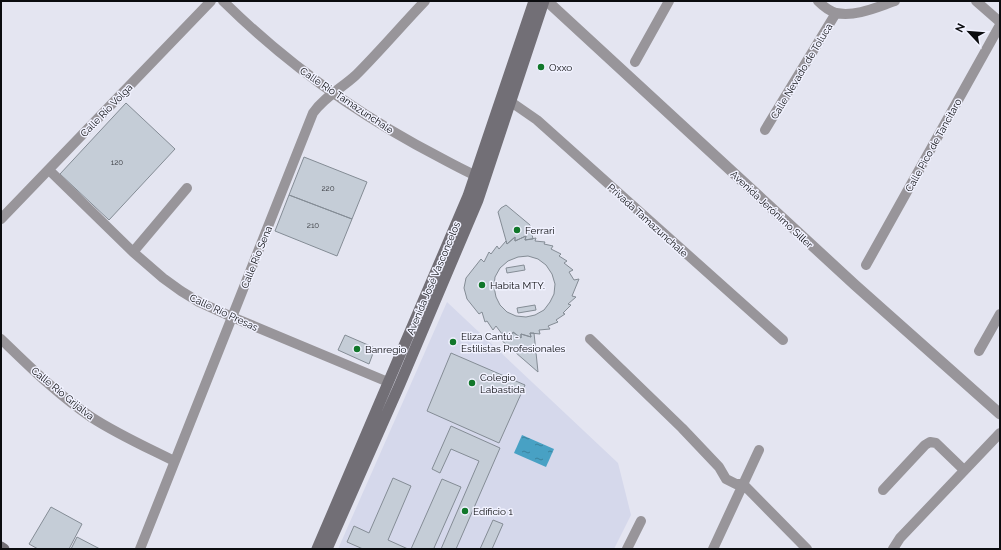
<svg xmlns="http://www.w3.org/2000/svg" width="1001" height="550" font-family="Raleway,sans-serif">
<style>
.built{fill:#d5d8eb}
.water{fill:url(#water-ripples)}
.building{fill:#c5cdd7;stroke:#848c95;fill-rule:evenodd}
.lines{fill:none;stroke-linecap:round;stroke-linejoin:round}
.minor{stroke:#98959a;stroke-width:10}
.tertiary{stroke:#98959a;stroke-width:11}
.secondary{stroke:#726f76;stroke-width:11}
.poi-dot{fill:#11772a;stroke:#f1f2ff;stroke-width:1.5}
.labels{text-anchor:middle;stroke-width:3;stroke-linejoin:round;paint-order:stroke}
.number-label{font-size:8px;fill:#3a3c41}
.poi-label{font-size:10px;fill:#0b0c0f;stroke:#f1f2ff;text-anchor:start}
.street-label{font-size:10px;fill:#0b0c0f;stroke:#f1f2ff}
</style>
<defs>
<pattern id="water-ripples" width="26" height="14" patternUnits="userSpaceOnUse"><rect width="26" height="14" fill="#48a1c4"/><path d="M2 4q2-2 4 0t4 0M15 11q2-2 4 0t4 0" fill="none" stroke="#3a829e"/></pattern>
</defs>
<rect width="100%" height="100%" fill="#e4e5f1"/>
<!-- built -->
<path class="built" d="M447,302L618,463L631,515L614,549H338Z"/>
<!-- water -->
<path class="water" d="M522,435L554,449L546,467L514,453Z"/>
<!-- building -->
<path class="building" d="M126,103L175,149L109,220L60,174Z
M304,157L367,182L352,219L289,195Z
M289,195L352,219L337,256L275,231Z
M506,205L530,225L533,239L525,240L526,236L515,241V237L507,244L498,212L501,208Z
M526,236L525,240L536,238L535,241L545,242L544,244L553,246L551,249L561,254L559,256L567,261L564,263L573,270L569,272L574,280L579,279L572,296L576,297L568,304L571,305L563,313L565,314L556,320L558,322L548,326L550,329L539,330L540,334L530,333L531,337L521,334V338L513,332L512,338L503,332L502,334L496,326L493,330L487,321L485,322L482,312L479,314L467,299L464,288L466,278L481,259L484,262L489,252L491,254L497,246L499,249L506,241L507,244L515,237V241ZM528,256L538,259L546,265L552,274L555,284L554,294L550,302L544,310L535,315L526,317L516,316L507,312L500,305L496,297L494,287L495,277L500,268L508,261L518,257Z
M524,265L525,270L507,273L506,268Z
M535,305L536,310L518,313L517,308Z
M503,332L512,338L513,332L521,338V334L531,337L530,333H534L538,372L500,339Z
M345,335L375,348L369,364L338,350Z
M451,353L525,385L499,443L427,411Z
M451,426L500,448L456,549H441L479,461L451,449L440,473L432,469Z
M393,478L411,486L388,540L408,549H363L347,542L354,526L369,533Z
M442,479L461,487L434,548L436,549H411Z
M51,507L82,524L69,549H38L29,544Z
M493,520L503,524L492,549H480Z
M77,537L100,549H71Z"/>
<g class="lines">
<!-- minor -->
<path class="minor" d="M223,1C287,64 361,117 441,158C454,165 467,172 481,178
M818,1C823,6 829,11 836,13C856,17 877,7 895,1
M976,1L1000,22
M635,62L669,1
M503,99L511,102L537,120L783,340
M765,130L836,13
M49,170L133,252L163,278L181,291L199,302L232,317L388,382
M1,219L211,1
M133,252L187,188
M866,265L1000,25
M1,339C29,366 58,395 91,417C117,434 146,447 174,461
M590,339L682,428L719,467L726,479L736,484H743
M979,351L1000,314
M743,484L807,549
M883,490L925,445L930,442L936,443L964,470
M140,549L313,113C324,97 342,88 356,75C380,51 402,25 425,1
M627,549L641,521
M713,549L759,450
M893,549L900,538L1000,433"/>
<!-- tertiary -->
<path class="tertiary" d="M547,1L855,285L1000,414"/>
<!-- secondary -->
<path class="secondary" d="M1,547L4,549
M317,549L468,196L534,1
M327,549L400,384L478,200L544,1"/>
</g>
<!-- markers -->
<g class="poi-dot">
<circle cx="541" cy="67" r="4"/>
<circle cx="517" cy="230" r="4"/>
<circle cx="482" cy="285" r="4"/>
<circle cx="453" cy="342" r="4"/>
<circle cx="357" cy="349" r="4"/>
<circle cx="472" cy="383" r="4"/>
<circle cx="465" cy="511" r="4"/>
</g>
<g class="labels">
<!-- number labels -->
<g class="number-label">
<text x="117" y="165">120</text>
<text x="328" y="191">220</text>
<text x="313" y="228">210</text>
</g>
<!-- poi labels -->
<g class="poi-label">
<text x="549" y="71">Oxxo</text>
<text x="525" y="234">Ferrari</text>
<text x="490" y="289">Habita MTY.</text>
<text x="461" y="340">Eliza Cantú -<tspan x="461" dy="12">Estilistas Profesionales</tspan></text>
<text x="365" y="353">Banregio</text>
<text x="480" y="381">Colegio<tspan x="480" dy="12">Labastida</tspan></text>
<text x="473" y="515">Edificio 1</text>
</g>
<!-- street labels -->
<g class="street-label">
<text transform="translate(801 71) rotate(-59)" y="4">Calle Nevado de Toluca</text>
<text transform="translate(347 100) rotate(34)" y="4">Calle Río Tamazunchale</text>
<text transform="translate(106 110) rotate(-46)" y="4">Calle Río Volga</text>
<text transform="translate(933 145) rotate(-61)" y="4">Calle Pico de Tancitaro</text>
<text transform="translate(772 209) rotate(43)" y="4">Avenida Jerónimo Siller</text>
<text transform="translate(648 220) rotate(42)" y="4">Privada Tamazunchale</text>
<text transform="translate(256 257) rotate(-68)" y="4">Calle Río Sena</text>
<text transform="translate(433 278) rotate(-67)" y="4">Avenida José Vasconcelos</text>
<text transform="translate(224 312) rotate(25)" y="4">Calle Río Presas</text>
<text transform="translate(63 393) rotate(39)" y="4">Calle Río Grijalva</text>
</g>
</g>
<!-- border -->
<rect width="1001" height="550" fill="none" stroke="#0b0c0f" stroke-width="4"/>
<!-- north arrow -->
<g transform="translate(969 32) rotate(296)" stroke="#f1f2ff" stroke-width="3" paint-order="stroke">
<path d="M0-3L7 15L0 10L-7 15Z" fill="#0b0c0f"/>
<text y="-6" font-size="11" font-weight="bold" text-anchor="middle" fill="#0b0c0f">N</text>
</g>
</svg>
